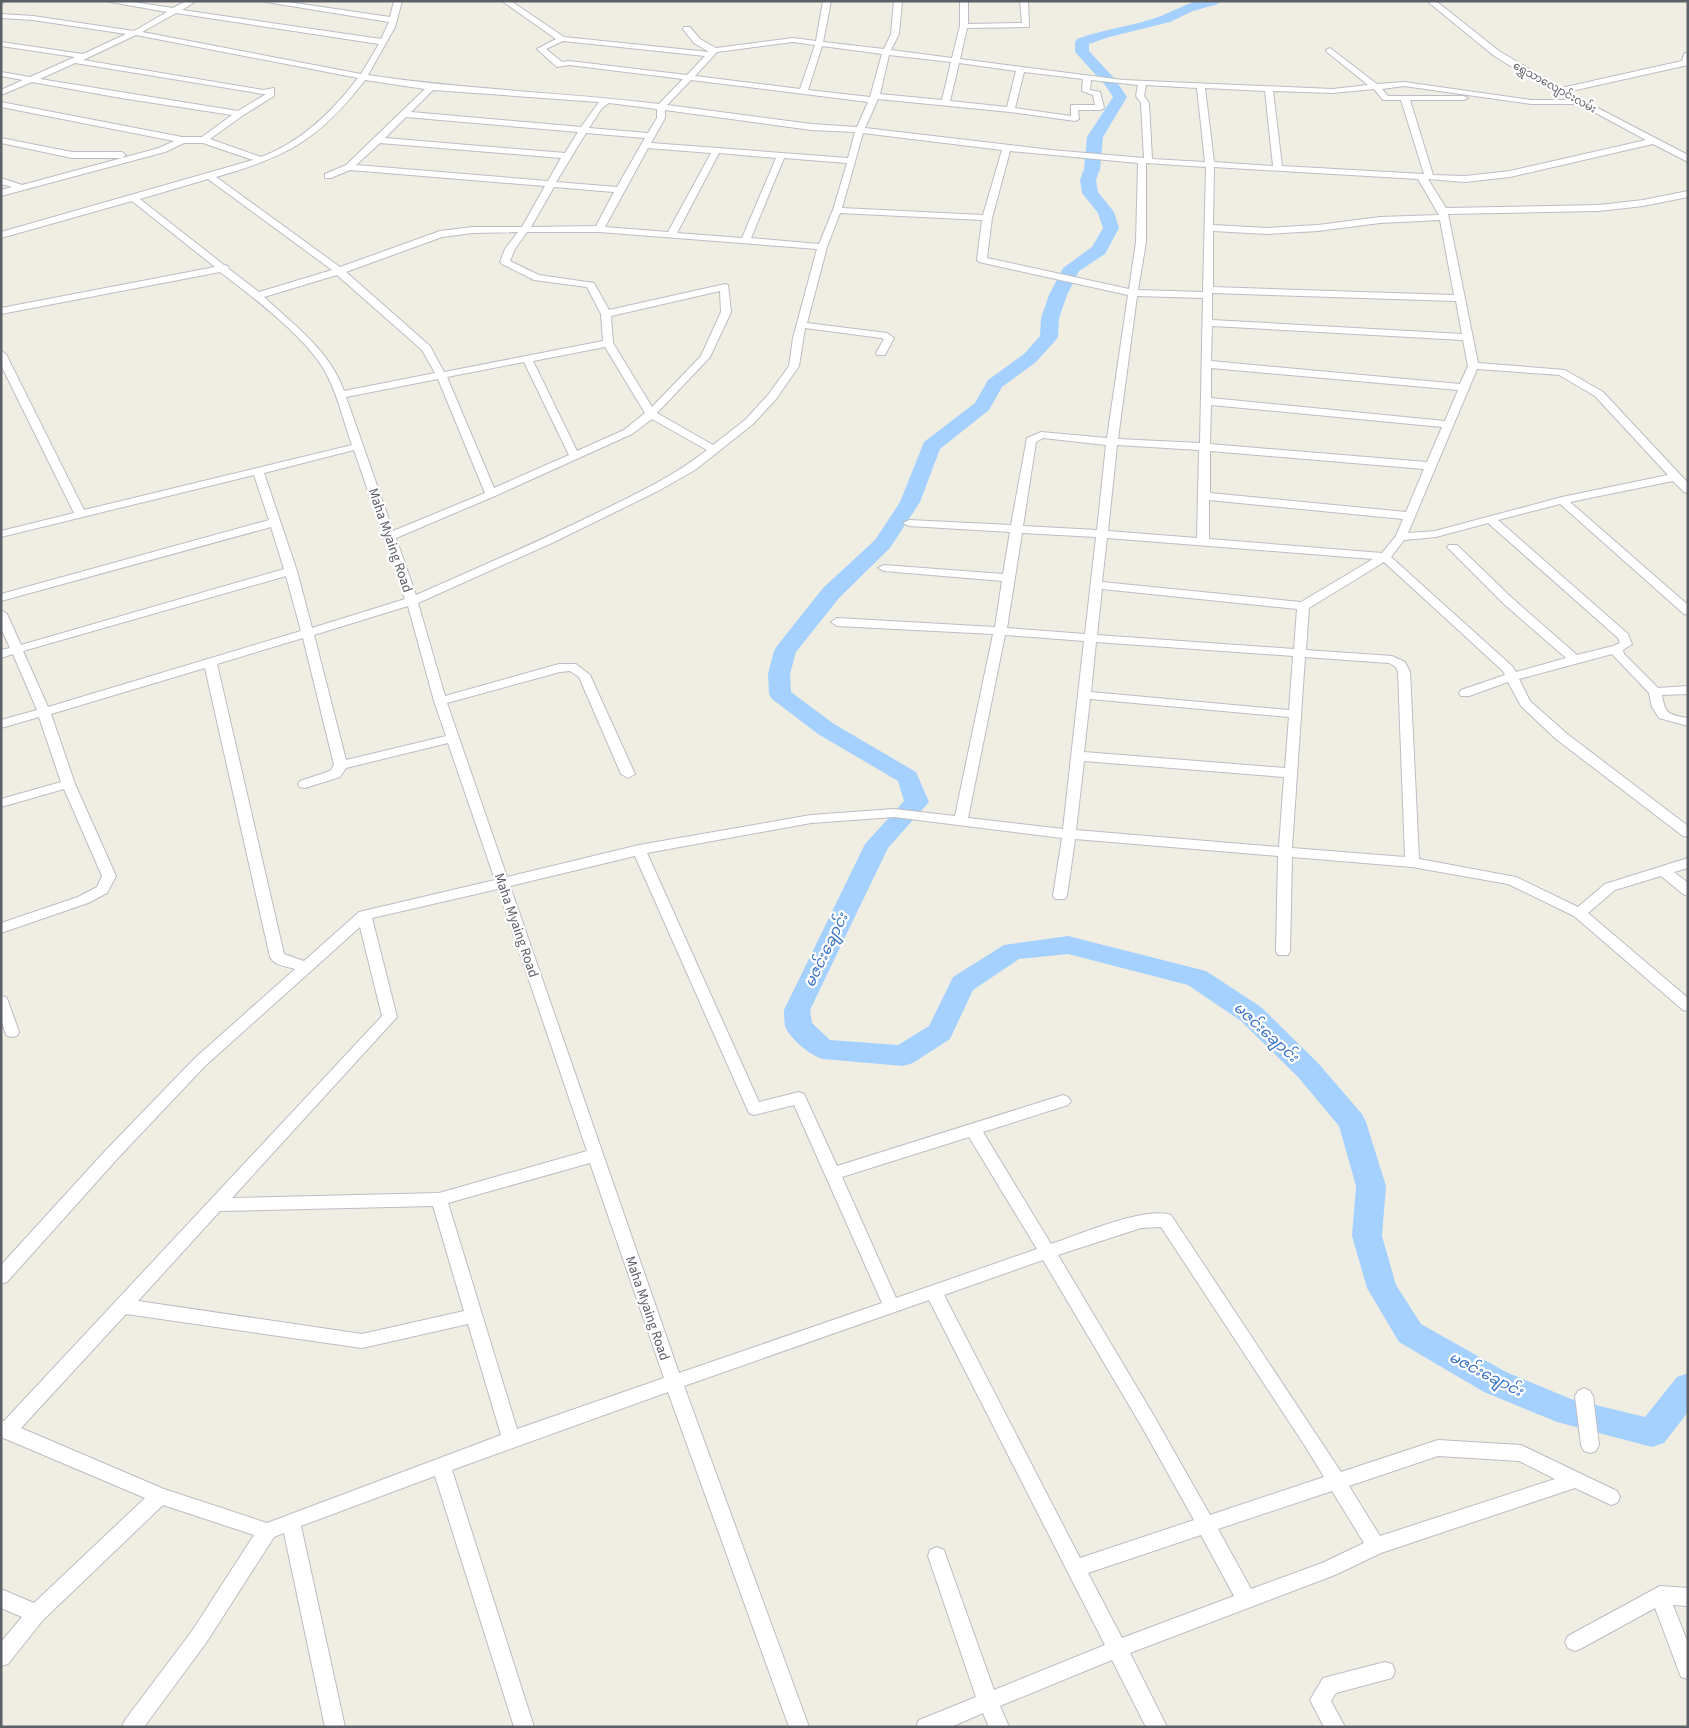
<svg xmlns="http://www.w3.org/2000/svg" width="1689" height="1728" font-family="'Source Sans 3','Noto Sans Myanmar',sans-serif">
<style>
.lines{fill:none;stroke-linecap:round;stroke-linejoin:round}
.river{fill:#a4d1ff;fill-rule:evenodd}
.minor-casing{stroke:#bbbdc4;stroke-width:2}
.minor{fill:#fff;fill-rule:evenodd}
.labels{text-anchor:middle;stroke-width:4.5;stroke-linejoin:round;paint-order:stroke}
.far-street-label{font-size:11px;fill:#5b5f66;stroke:#fff}
.street-label{font-size:14px;fill:#5b5f66;stroke:#fff}
.water-label{font-size:15px;font-style:italic;fill:#3873c6;stroke:#fff}
</style>
<rect width="100%" height="100%" fill="#f0eee3"/>
<g class="lines">
<!-- river -->
<path class="river" d="M1197,1H1220L1218,4L1193,11L1170,22L1109,37L1089,44V51L1115,79L1127,97L1103,137L1100,169L1096,180L1098,192L1114,212L1119,228L1105,254L1079,271L1067,295L1059,318L1058,337L1055,341L1036,362L1002,387L989,410L940,449L920,502L890,548L839,598L796,652L790,674L791,692L834,724L916,772L929,802L888,848L810,1010L812,1023L830,1040L898,1045L929,1026L953,977L1004,945L1068,936L1206,971L1261,1007L1318,1063L1362,1114L1366,1122L1386,1186L1382,1236L1396,1285L1421,1324L1506,1372L1571,1399L1645,1417L1677,1377L1688,1373V1412L1664,1443L1652,1447L1557,1422L1484,1392L1399,1342L1367,1288L1352,1236L1356,1186L1339,1126L1298,1077L1241,1021L1188,985L1068,954L1019,959L973,990L950,1039L913,1063L903,1066L823,1059C811,1056 789,1038 785,1026C784,1021 784,1015 784,1010L865,844L904,801L898,781L818,734L772,699L769,694L768,674L774,651L777,646L823,588L875,540L900,502L924,442L975,403L988,380L1024,354L1040,336L1041,318L1049,295L1063,268L1092,247L1103,228L1098,213L1082,193L1080,180L1084,169L1087,137L1113,97L1105,85L1075,52V42L1077,39C1104,29 1134,26 1161,16C1173,11 1184,5 1197,1Z"/>
<defs>
<path id="minor" d="M1,1H6L1,4Z
M105,1H126L173,8L186,1H196L182,10L381,39L389,22L260,1H281L390,17L394,1H402L395,27L368,75C465,90 562,92 659,104L683,79L569,65L557,67L537,49L556,39L502,1H511L564,37L709,52L694,43L683,29L684,27H690L700,39L716,48L793,38L816,41L823,1H831L823,42L884,49L891,34L894,1H902L899,34L891,50L952,58L960,26V1H968V24L1022,23L1020,1H1028L1029,27L967,28L960,59L1123,80L1333,89L1368,85L1327,52L1326,50L1330,48L1377,84L1404,82L1531,100H1570L1531,79L1493,55L1427,1H1436L1499,51L1561,88L1682,61L1684,54L1688,52V65L1567,92L1688,155V162L1653,144L1510,177L1465,182L1428,179L1446,208L1599,205L1643,200L1688,191V197L1643,206L1599,211L1448,214L1478,363L1565,370L1603,392L1688,483V493L1684,492L1673,481L1570,502L1688,605V615L1684,614L1560,504L1498,520L1628,634L1632,644L1623,650L1624,654L1658,688L1688,686V694L1662,695C1665,715 1670,715 1688,718V726L1659,718L1652,707L1649,693L1612,654L1519,679L1530,701L1566,733L1688,826V837L1683,836L1556,739L1521,706L1508,682L1469,696H1461L1459,693L1461,690L1505,675L1503,671L1384,562L1309,608L1306,650L1392,656L1405,662L1410,672L1419,859L1516,877L1578,907L1605,884L1688,858V868L1674,872L1688,883V896L1683,894L1661,876L1615,890L1588,913L1688,998V1011L1683,1010L1574,916L1508,884L1412,867L1292,857L1290,951L1288,955H1278L1276,951L1278,856L1075,839L1067,896L1065,899H1055L1053,896L1062,838L894,817L811,823L647,853L759,1102L799,1092L804,1094L837,1166L1063,1095L1068,1097L1071,1101L1068,1105L983,1132L1051,1244C1079,1235 1144,1206 1171,1215L1341,1472L1438,1440L1521,1445L1617,1491L1620,1497L1617,1503L1611,1505L1575,1488L1381,1553L1335,1575L1130,1653L1167,1727H1146L1112,1660L1000,1706L1009,1727H989L983,1713L951,1727H916L919,1720L976,1697L928,1556L930,1550L937,1547L944,1550L946,1556L994,1690L1105,1645L929,1300L684,1386L809,1727H789L668,1392L452,1470L534,1727H514L435,1476L301,1526L345,1727H325L284,1533L274,1537L206,1643L144,1727H122L125,1720L192,1631L254,1535L163,1505L43,1620L8,1664L1,1666V1642L22,1617L1,1608V1589L34,1603L145,1498L1,1437V1420L4,1421L382,1016L360,927L205,1066L118,1158L7,1282L1,1284V1265L106,1150L195,1058L295,969C286,966 275,966 270,957L205,668L51,714L75,784L116,876L107,893L88,903L1,933V923L78,897L97,887L102,876L64,789L1,807V799L61,782L39,717L1,728V720L37,710L13,654L1,658V650L10,648L1,628V610L7,614L21,645L284,569L271,527L1,601V594L269,520L254,475L1,537V531L74,513L1,365V351L6,354L84,510L352,445C344,423 339,400 329,379C313,342 253,297 220,272L1,314V308L215,267L132,201L1,238V232L253,160L203,143H184L165,152L1,196V190L12,187L1,184V178L22,185L159,148L174,141L1,107V102L182,137H202L232,115L121,98L32,82L1,95V90L23,80L1,76V72L30,77L75,57L1,46V42L83,54L126,34L33,20L1,18V14L33,16L134,31L167,12ZM176,13L379,44L361,74L142,32ZM136,35L358,78C332,112 301,142 261,157L210,139L242,116L274,96V88L263,90L83,60ZM563,41L705,56L687,75L569,61L562,62L546,49ZM793,42L815,45L800,89L695,76L717,52ZM822,46L882,54L870,97L808,90ZM889,55L951,62L942,100L880,94ZM75,63L263,94H266L238,111L40,79ZM959,63L1016,71L1007,107L950,101ZM1024,72L1083,79L1082,91L1093,95L1095,105H1071V116L1015,108ZM365,80L425,89L346,165L325,174V178H331L350,170L545,186L522,227H473L440,231L340,267L216,177C287,157 320,139 365,80ZM691,80L868,102L857,127L811,124L667,105ZM1091,80L1138,85L1136,96L1141,103L1144,158L1051,150L865,128L878,99L1010,112L1075,121L1079,119L1078,110H1100L1104,108L1100,92L1090,90ZM1146,85L1197,88L1205,162L1152,159L1149,103L1144,96ZM1404,86L1531,104H1579L1646,140L1510,171L1465,176L1433,175L1410,100H1464L1468,98L1464,96H1388L1382,89ZM1205,88L1265,91L1273,166L1214,162ZM1374,89L1383,100H1401L1424,174L1282,166L1273,91L1333,93ZM433,90L599,102L581,127L411,112ZM609,103L657,109V118L648,133L589,128L602,108ZM665,110L811,130L855,132L848,158L651,143L665,118ZM406,117L578,132L565,153L385,138ZM586,133L645,138L617,187L556,182ZM863,133L1002,150L983,215L842,208ZM380,143L561,158L548,181L356,165ZM648,148L711,153L668,232L605,227ZM1010,151L1138,163L1136,242L1129,289L987,258L992,218ZM719,153L776,158L742,238L677,233ZM784,158L847,163L833,210L819,244L751,238ZM1146,163L1206,167L1203,292L1138,290L1146,242ZM1214,167L1418,179L1439,215L1380,217L1318,225L1267,228L1213,225ZM208,179L332,270L259,292L229,269L228,266L224,265L140,199ZM554,187L614,192L596,226L531,227ZM840,213L982,220L977,260L979,262L1128,295L1107,438L1041,432L1027,438L1011,525L909,520L903,523L909,526L1010,532L1003,574L884,565L878,568L884,571L1002,581L995,627L837,618L831,622L837,626L993,634L955,816L894,809L811,815L639,845L507,877L447,703L560,672L570,671L579,677L621,774L628,778L635,774L590,675L576,664H559L445,696L418,603L554,542L658,491L695,470L753,424L776,399L799,366L805,328L881,338L884,339L876,353L877,355H885L894,338L887,333L807,323L827,247ZM1440,220L1454,295L1213,287V231L1267,234L1318,231L1380,223ZM518,232L505,249L500,262L502,264L534,280L587,287L601,314L603,341L444,372L430,346L346,272L442,237L473,233ZM527,232H599L817,249L793,338L789,366L768,395L745,420L713,445L657,413L710,357L731,312L728,285L725,284L609,310L594,283L539,275L510,261L515,249ZM337,275L422,350L435,373L344,391C330,351 294,325 264,297ZM720,291L721,312L701,356L652,407L613,343L611,316ZM1212,293L1456,301L1462,334L1212,320ZM1137,296L1203,298L1200,443L1118,439ZM1212,326L1463,340L1468,366L1460,384L1211,361ZM605,347L645,413L624,430L577,451L533,361ZM524,362L569,455L494,488L447,377ZM1211,368L1458,390L1445,421L1211,398ZM1477,369L1559,375L1595,396L1668,475L1562,497L1435,531L1408,533ZM438,379L485,493L393,531L346,397ZM1211,405L1442,427L1427,462L1210,444ZM652,419L707,450C674,476 638,493 601,511C540,541 478,568 416,595L396,538L495,496L632,434ZM1043,438L1106,445L1097,530L1023,526L1036,442ZM1117,445L1199,450L1197,538L1108,531ZM354,450L405,599L312,628L297,571L264,473ZM1210,451L1424,469L1406,512L1210,493ZM1209,500L1403,519L1396,536L1382,553L1209,539ZM1488,523L1618,638L1620,643L1613,646L1577,655L1512,598L1457,545H1449L1447,547L1504,604L1566,658L1516,672L1512,666L1391,557L1404,540L1436,537ZM1022,533L1096,537L1085,634L1007,628ZM1107,538L1373,559L1301,602L1102,582ZM286,576L301,631L48,707L23,651ZM1102,589L1297,609L1294,649L1097,635ZM408,606L434,701L446,736L346,760L314,635ZM1005,635L1084,641L1063,829L968,818ZM303,638L334,765L330,771L300,781L298,784L300,787L305,788L340,777L346,768L448,743L495,880L359,912L304,961L284,954L217,664ZM1096,642L1293,656L1289,710L1091,692ZM1305,657L1389,663L1396,667L1398,672L1405,857L1292,848ZM1090,699L1289,717L1285,768L1084,752ZM1084,761L1284,777L1279,847L1076,830ZM635,856L749,1113L754,1115L794,1105L882,1303L679,1373L510,886ZM498,889L587,1151L439,1193L232,1198L397,1017L372,918ZM969,1137L1037,1249L896,1298L842,1177ZM590,1163L664,1378L517,1429L448,1203ZM433,1206L464,1311L362,1334L138,1301L220,1211ZM1161,1227L1307,1449L1324,1477L1210,1515L1154,1416L1058,1255L1141,1228ZM1043,1260L1142,1427L1194,1520L1080,1558L944,1295ZM126,1314L362,1348L468,1324L501,1435L267,1523L164,1489L21,1428ZM1438,1456L1519,1461L1555,1479L1380,1536L1349,1486ZM1332,1491L1364,1543L1322,1563L1251,1589L1218,1529ZM1201,1535L1234,1596L1122,1638L1088,1573Z
M1,138L72,152H122L126,155L122,158H72L1,143Z
M1,996L6,997L8,1001L19,1032L17,1036L12,1037L7,1036C0,1023 1,1010 1,996Z
M1584,1388L1590,1391L1593,1396L1599,1445L1596,1451L1590,1453L1584,1451L1581,1445L1575,1396L1578,1391Z
M1660,1586L1688,1588V1606L1673,1605L1688,1643V1679L1681,1677L1655,1608L1582,1648L1575,1651L1568,1648L1565,1642L1568,1636Z
M1385,1662L1392,1664L1395,1671L1392,1678L1336,1693L1331,1701L1345,1727H1324L1310,1700L1323,1678Z"/>
</defs>
<!-- minor casing -->
<use href="#minor" class="minor-casing"/>
<!-- minor -->
<use href="#minor" class="minor"/>
</g>
<g class="labels">
<!-- far-street labels -->
<g class="far-street-label">
<text transform="translate(1555 87) rotate(29)" y="4">ရွှေသာလျောင်းလမ်း</text>
</g>
<!-- street labels -->
<g class="street-label">
<text transform="translate(391 540) rotate(71)" y="5">Maha Myaing Road</text>
<text transform="translate(517 925) rotate(71)" y="5">Maha Myaing Road</text>
<text transform="translate(648 1308) rotate(71)" y="5">Maha Myaing Road</text>
</g>
<!-- water labels -->
<g class="water-label">
<text transform="translate(826 950) rotate(-64)" y="5">မဇင်းချောင်း</text>
<text transform="translate(1266 1032) rotate(42)" y="5">မဇင်းချောင်း</text>
<text transform="translate(1486 1374) rotate(27)" y="5">မဇင်းချောင်း</text>
</g>
</g>
<!-- border -->
<rect width="1689" height="1728" fill="none" stroke="#5b5f66" stroke-width="5"/>
</svg>
